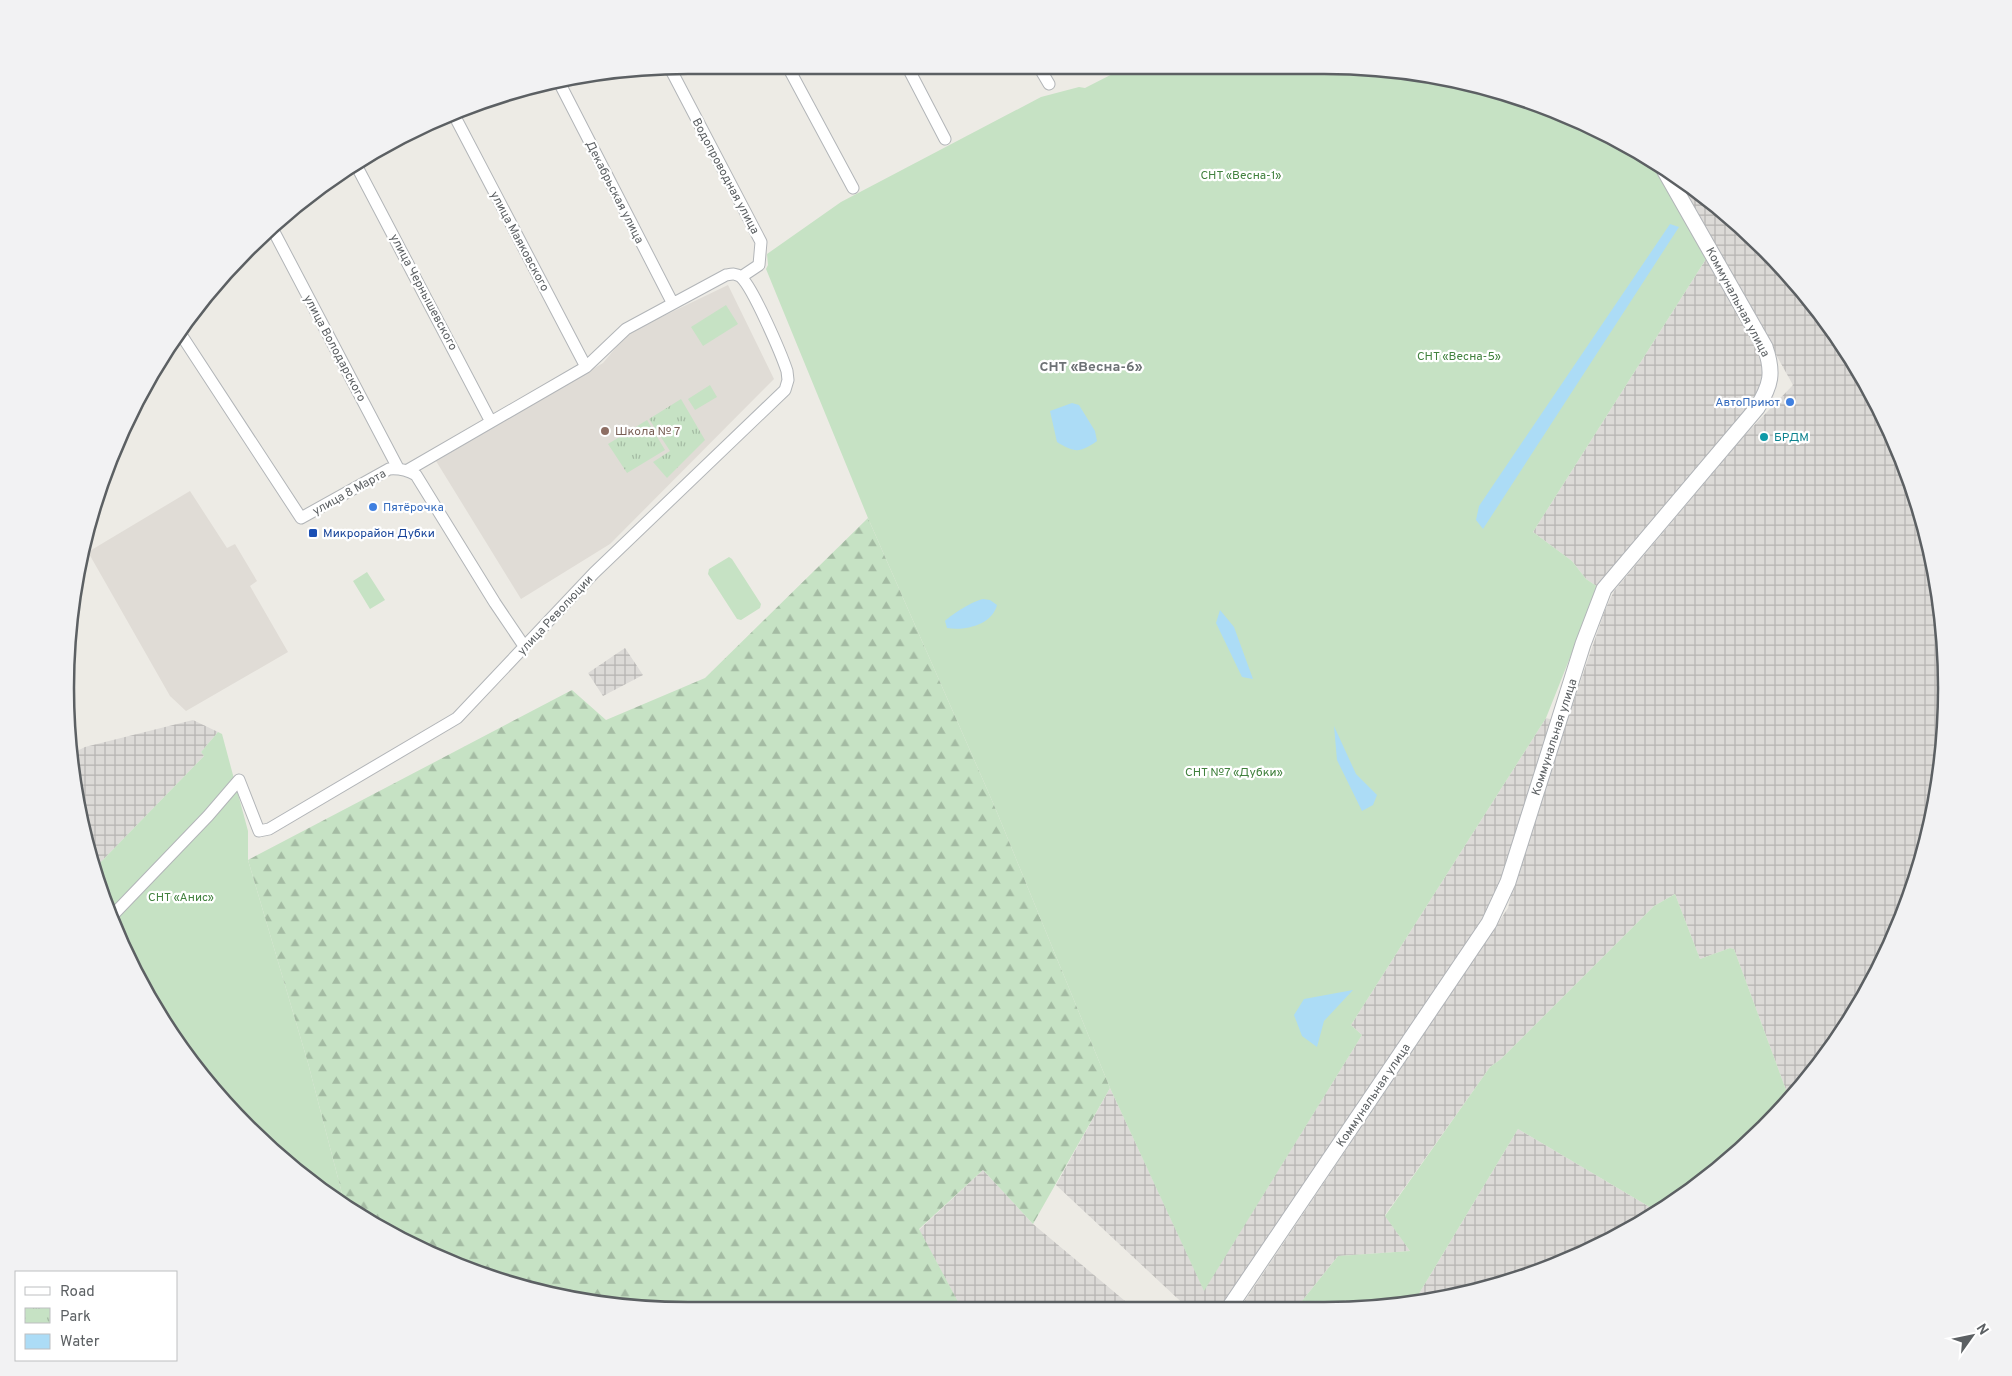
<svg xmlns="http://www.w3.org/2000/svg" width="2012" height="1376" font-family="Overpass,sans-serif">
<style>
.industrial{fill:url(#industrial-grid)}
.education{fill:#e0dcd6}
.green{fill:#c6e2c4}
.forest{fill:url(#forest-firs)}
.park{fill:url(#park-tufts)}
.water{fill:#acdcf6}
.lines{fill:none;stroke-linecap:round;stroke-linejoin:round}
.street-casing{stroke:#b2b5b8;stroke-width:13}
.secondary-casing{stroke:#b1b4b8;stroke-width:17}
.street{stroke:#fff;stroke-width:11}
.secondary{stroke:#fff;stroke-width:15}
.shop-dot{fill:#3f7fe0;stroke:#fff;stroke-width:2}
.education-dot{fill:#8d6e63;stroke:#fff;stroke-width:2}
.culture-dot{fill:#0f9aa8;stroke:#fff;stroke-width:2}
.transit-dot{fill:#1a4fb4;stroke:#fff;stroke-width:2}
.labels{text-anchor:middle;stroke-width:4.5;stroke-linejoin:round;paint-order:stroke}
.park-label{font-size:12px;fill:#41813e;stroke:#fff}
.street-label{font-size:12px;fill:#5c6063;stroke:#fff}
.shop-label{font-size:12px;fill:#366cbe;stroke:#fff;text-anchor:end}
.education-label{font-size:12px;fill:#785e54;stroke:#fff;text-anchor:start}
.culture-label{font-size:12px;fill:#0d838f;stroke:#fff;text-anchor:start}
.transit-label{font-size:12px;fill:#164399;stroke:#fff;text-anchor:start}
.neighbourhood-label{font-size:14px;font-weight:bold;fill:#6d7275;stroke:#fff}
.rim{fill:none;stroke:#5c6063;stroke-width:2.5}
</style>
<defs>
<pattern id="industrial-grid" width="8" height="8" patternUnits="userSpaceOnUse" patternTransform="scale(1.25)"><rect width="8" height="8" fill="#dcdad7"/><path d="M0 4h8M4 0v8" fill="none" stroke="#b6b4b2"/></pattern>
<pattern id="forest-firs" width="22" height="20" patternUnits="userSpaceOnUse" patternTransform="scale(1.25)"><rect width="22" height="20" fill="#c6e2c4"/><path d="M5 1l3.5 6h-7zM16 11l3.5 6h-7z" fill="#a4bba3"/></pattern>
<pattern id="park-tufts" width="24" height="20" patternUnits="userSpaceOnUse" patternTransform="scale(1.25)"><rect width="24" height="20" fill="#c6e2c4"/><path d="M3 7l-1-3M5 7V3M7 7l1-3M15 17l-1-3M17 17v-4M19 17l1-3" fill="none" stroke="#a4bba3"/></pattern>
</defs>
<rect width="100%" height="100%" fill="#edebe5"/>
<!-- industrial -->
<path class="industrial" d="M1675,174L1764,247L1842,342L1899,449L1935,566L1947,688L1935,809L1900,926L1842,1034L1789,1098L1734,949L1730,948L1700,959L1675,894L1654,906L1501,1059L1490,1067L1385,1215L1410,1251L1338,1256L1294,1311H1238L1508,908L1520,857L1605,610L1614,591L1743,437L1793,385Z
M1706,259L1757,346L1765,373L1756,398L1598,587L1586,579L1572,561L1533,532Z
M625,648L643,675L603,696L588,673Z
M1546,718L1557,721L1499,896L1220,1311H1191L1056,1185L1110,1088L1204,1290L1362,1035L1351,1025Z
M193,720L218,732L201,752L204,756L95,868L77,810L73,753L85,747Z
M1518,1129L1658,1212L1563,1263L1446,1299L1414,1302Z
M983,1170L1033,1224L1137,1311H963L919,1230Z"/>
<!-- education -->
<path class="education" d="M728,285L774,379L610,544L521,599L436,461L603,363L628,333Z
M190,491L227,548L235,544L241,554L257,581L250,586L288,652L186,711L170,696L88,552Z"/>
<!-- green -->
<path class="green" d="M1324,65L1445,77L1600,129L1651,159L1706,259L1533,532L1572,561L1586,579L1598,587L1546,718L1351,1025L1362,1035L1204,1291L1110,1088L994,805L868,518L766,269L768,265L767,254L841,202L1041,97L1079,87L1085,88L1128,66Z
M726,305L738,324L703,346L691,327Z
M710,385L717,397L695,410L688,399Z
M729,557L732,559L761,604L760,608L741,620L737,619L708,574L709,569Z
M367,572L385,600L370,609L353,581Z
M218,732L222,734L248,831V860L308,1063L345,1205L309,1182L248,1129L148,999L112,926L95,868L204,756L201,752Z
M1675,894L1700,959L1730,948L1734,949L1789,1098L1765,1128L1670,1206L1658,1212L1518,1129L1414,1302L1357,1308L1345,1300L1340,1309L1294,1311L1338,1256L1410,1251L1385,1216L1490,1067L1501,1059L1654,906Z"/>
<!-- forest -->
<path class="forest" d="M868,518L994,805L1110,1088L1033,1224L983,1170L919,1229L963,1311H688L567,1299L412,1247L345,1205L308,1063L248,860L572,690L606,720L705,678Z"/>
<!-- park -->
<path class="park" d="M681,399L705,440L667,478L653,462L670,451L649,419Z
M647,420L665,450L627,473L608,444Z"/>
<!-- water -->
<path class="water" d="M1670,224L1679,227L1483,529L1476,520L1479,506Z
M1072,403L1079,405L1095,431L1097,441C1080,453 1075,453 1057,442L1050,411Z
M983,599L990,600L997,605C992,625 965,631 947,628L945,621C952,614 973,601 983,599Z
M1220,610L1234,627L1253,679L1242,677L1216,623Z
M1334,726L1356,774L1377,795L1373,805L1362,811L1337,760Z
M1353,990L1324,1021L1317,1047L1302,1036L1294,1015L1304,999Z"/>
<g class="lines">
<defs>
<path id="street" d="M1039,67L1049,84
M908,68L945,139
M789,69L853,188
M671,70L761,242L759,265L741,277
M559,82L672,302
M454,115L586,367
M355,163L491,422
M272,228L398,468
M180,333L301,518L389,469C400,468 407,470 416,475L495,603L524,646
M110,918L208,816L239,780L259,831L269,829L457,718L594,573L785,390L788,380L787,371C781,353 753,288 741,277C736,273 732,274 726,275L626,329L586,367L408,470"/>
<path id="secondary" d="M1227,1311L1489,923L1508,882L1583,644L1604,589L1757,408C1771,385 1774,373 1765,347L1662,166"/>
</defs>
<!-- street casing -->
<use href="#street" class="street-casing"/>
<!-- secondary casing -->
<use href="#secondary" class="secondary-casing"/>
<!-- street -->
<use href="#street" class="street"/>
<!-- secondary -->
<use href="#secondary" class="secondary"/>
</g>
<!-- markers -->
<g class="shop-dot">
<circle cx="1790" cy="402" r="5"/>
<circle cx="373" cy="507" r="5"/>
</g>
<circle class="education-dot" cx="605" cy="431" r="5"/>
<circle class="culture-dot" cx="1764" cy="437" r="5"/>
<rect class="transit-dot" x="308" y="528" width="10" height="10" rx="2.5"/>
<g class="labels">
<!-- park labels -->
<g class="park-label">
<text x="1241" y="179">СНТ «Весна-1»</text>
<text x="1459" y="360">СНТ «Весна-5»</text>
<text x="1234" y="776">СНТ №7 «Дубки»</text>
<text x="181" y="901">СНТ «Анис»</text>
</g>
<!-- street labels -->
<g class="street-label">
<text transform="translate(726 176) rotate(62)" y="4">Водопроводная улица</text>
<text transform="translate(615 192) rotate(63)" y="4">Декабрьская улица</text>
<text transform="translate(520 241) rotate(62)" y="4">улица Маяковского</text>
<text transform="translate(424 292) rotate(62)" y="4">улица Чернышевского</text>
<text transform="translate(1738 302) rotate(62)" y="4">Коммунальная улица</text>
<text transform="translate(335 348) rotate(62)" y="4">улица Володарского</text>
<text transform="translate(349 492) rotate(-29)" y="4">улица 8 Марта</text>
<text transform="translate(555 615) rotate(-47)" y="4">улица Революции</text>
<text transform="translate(1554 737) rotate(-72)" y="4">Коммунальная улица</text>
<text transform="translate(1373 1095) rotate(-56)" y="4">Коммунальная улица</text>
</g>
<!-- shop labels -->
<g class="shop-label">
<text x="1780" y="406">АвтоПриют</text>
<text x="383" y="511" text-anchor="start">Пятёрочка</text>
</g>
<!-- education labels -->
<g class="education-label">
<text x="615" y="435">Школа № 7</text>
</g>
<!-- culture labels -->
<g class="culture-label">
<text x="1774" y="441">БРДМ</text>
</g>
<!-- transit labels -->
<g class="transit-label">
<text x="323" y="537">Микрорайон Дубки</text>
</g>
<!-- neighbourhood labels -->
<g class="neighbourhood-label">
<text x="1091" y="371">СНТ «Весна-6»</text>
</g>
</g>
<!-- crop -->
<path d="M0 0H2012V1376H0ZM688 74H1324A614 614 0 0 1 1938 688V688A614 614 0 0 1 1324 1302H688A614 614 0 0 1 74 688V688A614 614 0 0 1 688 74Z" fill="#f2f2f3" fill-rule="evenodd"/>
<path class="rim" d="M688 74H1324A614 614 0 0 1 1938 688V688A614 614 0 0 1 1324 1302H688A614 614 0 0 1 74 688V688A614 614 0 0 1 688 74Z"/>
<!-- legend -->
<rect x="15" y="1271" width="162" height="90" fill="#ffffff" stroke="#bebfc1"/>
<rect x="25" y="1287" width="25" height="8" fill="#ffffff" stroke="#bebfc1"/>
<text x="60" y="1296" font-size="15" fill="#5c6063">Road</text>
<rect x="25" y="1308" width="25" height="15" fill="url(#park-tufts)" stroke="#bebfc1"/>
<text x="60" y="1321" font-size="15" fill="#5c6063">Park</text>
<rect x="25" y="1334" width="25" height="15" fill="#acdcf6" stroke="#bebfc1"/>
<text x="60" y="1346" font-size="15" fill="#5c6063">Water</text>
<!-- north arrow -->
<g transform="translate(1972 1336) rotate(57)" stroke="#ffffff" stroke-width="4" paint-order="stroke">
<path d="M0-4L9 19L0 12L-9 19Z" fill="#5c6063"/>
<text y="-8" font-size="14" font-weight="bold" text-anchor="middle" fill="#5c6063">N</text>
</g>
</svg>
